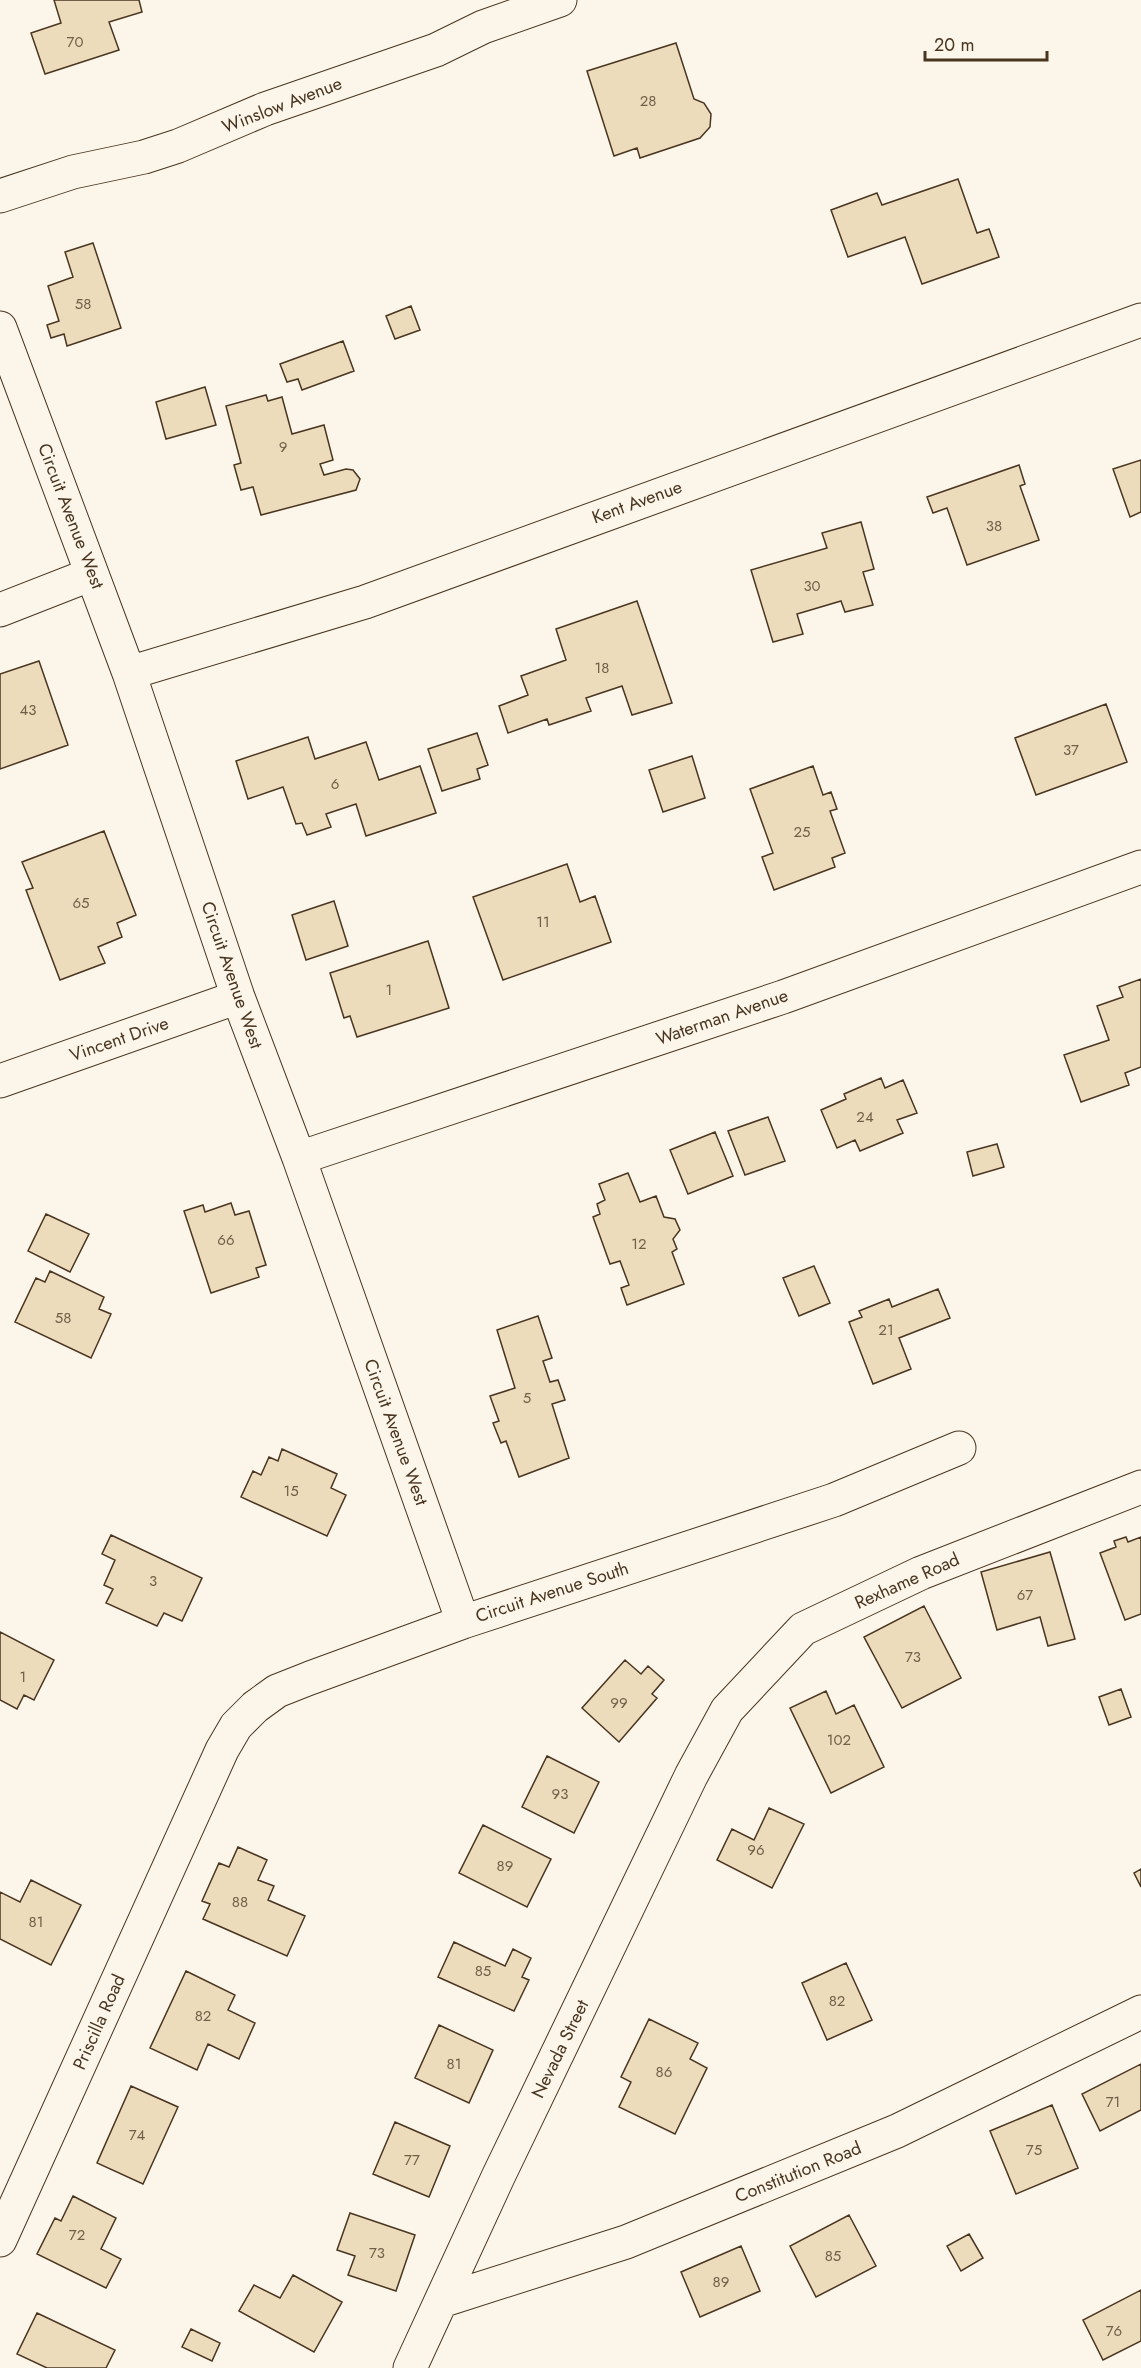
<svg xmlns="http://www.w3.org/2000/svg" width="1141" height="2368" font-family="Jost,sans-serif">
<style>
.building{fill:#ecdcbc;stroke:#4a3520;stroke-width:1.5}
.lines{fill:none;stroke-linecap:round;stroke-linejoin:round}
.minor-casing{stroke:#4a3520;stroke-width:35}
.minor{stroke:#fbf6e9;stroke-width:33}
.labels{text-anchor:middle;stroke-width:4.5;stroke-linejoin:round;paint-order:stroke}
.number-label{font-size:15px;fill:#725f47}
.street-label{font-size:18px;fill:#4a3520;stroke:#fbf6e9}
</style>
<rect width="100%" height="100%" fill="#fbf6e9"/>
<!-- building -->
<path class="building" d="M54,0H139L142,12L109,22L119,50L45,74L31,33L61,23Z
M676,43L694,99L704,103L711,114L710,127L700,138L640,158L637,148L614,156L587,71Z
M958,179L977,233L989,229L999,257L922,284L905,237L848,257L831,210L877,193L882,205Z
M93,243L121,328L67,346L64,334L51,338L47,325L59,321L48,286L73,277L65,252Z
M411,306L420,330L395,339L386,316Z
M343,341L354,371L302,390L298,379L287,382L280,364Z
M205,387L216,425L166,439L156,402Z
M266,395L268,401L282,397L292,434L324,425L333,460L320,464L324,475L346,469L353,470L360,479L356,490L261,515L253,487L241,490L234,465L241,463L226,406Z
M1141,460V512L1130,517L1113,469Z
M1019,465L1025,484L1020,486L1039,540L967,565L947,508L933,513L927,497Z
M861,522L874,569L863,572L873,605L845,612L841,601L797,614L803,634L773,642L751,570L827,548L822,533Z
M637,601L672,703L632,715L622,686L586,698L591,711L549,725L547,719L508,733L499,706L528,695L521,676L566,660L556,629Z
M39,661L68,745L0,769V674Z
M1106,704L1127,762L1036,795L1015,738Z
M477,733L488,765L477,769L480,779L442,791L428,749Z
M308,737L315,759L366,742L379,780L420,766L436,813L366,836L356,804L326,814L331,827L307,835L302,823L296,824L283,787L248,799L236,761Z
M692,756L705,798L663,812L649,770Z
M813,766L823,795L831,792L837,809L830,811L845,853L832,858L835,867L774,890L762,857L773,853L750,789Z
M104,831L136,915L117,923L122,937L98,947L105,963L60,980L26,890L33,888L22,862Z
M567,864L580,902L595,896L611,942L503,980L473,897Z
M334,901L348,946L306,960L292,915Z
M428,941L449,1008L357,1037L350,1016L344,1018L330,973Z
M1141,979V1067L1125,1073L1129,1085L1081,1102L1064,1055L1109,1040L1097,1006L1123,997L1119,987Z
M881,1078L885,1088L903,1080L917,1113L897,1120L903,1133L860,1151L855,1140L837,1148L821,1110L846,1099L844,1094Z
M768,1117L785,1161L745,1175L728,1131Z
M715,1132L733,1176L688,1194L670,1150Z
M997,1144L1004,1167L973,1176L967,1152Z
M628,1173L640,1202L656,1196L664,1217L675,1219L680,1230L673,1239L677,1249L672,1252L684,1284L627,1305L621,1288L629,1285L620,1261L610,1264L593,1217L600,1214L597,1204L605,1200L599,1184Z
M231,1203L235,1215L249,1211L266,1265L256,1268L259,1277L211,1293L184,1211L203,1205L205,1212Z
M46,1214L89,1234L70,1272L28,1251Z
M814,1266L830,1303L799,1316L783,1278Z
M50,1271L104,1297L99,1309L111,1314L91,1358L15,1322L36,1278L45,1282Z
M938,1289L950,1318L899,1338L911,1369L873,1384L849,1322L862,1317L859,1311L889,1299L892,1307Z
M538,1316L552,1358L543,1361L550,1382L558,1380L565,1400L552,1404L569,1458L519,1477L506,1441L501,1443L493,1423L499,1421L490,1396L515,1388L497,1330Z
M282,1449L337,1474L331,1488L346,1495L327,1536L241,1497L253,1471L261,1475L269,1457L278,1461Z
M111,1535L202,1578L182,1621L164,1613L157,1626L106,1603L113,1589L104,1585L115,1560L102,1554Z
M1126,1537L1128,1542L1141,1537V1614L1125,1620L1100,1553L1116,1547L1114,1541Z
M1050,1552L1075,1639L1048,1646L1040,1617L997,1630L981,1572Z
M924,1606L961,1678L902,1708L864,1637Z
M0,1632L54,1660L34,1700L24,1695L17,1709L0,1700Z
M625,1660L641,1674L648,1666L664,1680L652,1694L657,1698L619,1742L582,1708Z
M1121,1689L1131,1717L1109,1725L1099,1697Z
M826,1691L836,1714L854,1705L884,1767L831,1793L790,1708Z
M547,1756L599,1782L574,1833L522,1807Z
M769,1808L804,1824L772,1888L717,1860L732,1829L754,1840Z
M483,1825L551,1859L527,1907L459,1873Z
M238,1847L267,1860L258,1880L274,1886L268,1900L305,1916L287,1956L203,1919L210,1904L202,1901L219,1863L229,1867Z
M1141,1869V1887L1134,1873Z
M31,1880L81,1905L51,1965L0,1939V1892L20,1902Z
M454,1942L505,1966L513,1949L531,1958L522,1977L529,1980L514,2011L438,1977Z
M846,1963L872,2020L827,2040L802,1983Z
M186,1971L235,1995L228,2010L255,2023L239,2059L208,2044L197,2070L150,2048Z
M649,2019L698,2043L690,2059L707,2068L675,2134L619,2107L631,2082L621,2077Z
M439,2025L493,2050L469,2103L415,2078Z
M1141,2064V2110L1100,2131L1082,2094Z
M131,2086L178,2107L143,2184L97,2163Z
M1052,2105L1078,2168L1016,2194L990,2131Z
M395,2122L450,2146L429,2197L373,2174Z
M73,2196L116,2218L101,2249L121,2259L106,2288L37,2254L55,2218L61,2221Z
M350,2213L415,2235L396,2291L348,2275L355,2256L337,2250Z
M849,2215L876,2266L816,2297L790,2246Z
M969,2234L983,2258L961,2271L947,2246Z
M741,2246L760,2291L700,2317L681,2272Z
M293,2275L342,2302L314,2352L239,2311L254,2285L280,2298Z
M1141,2290V2341L1103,2360L1083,2320Z
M37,2313L115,2350L106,2368H47L17,2354Z
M191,2329L220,2343L212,2361L182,2347Z"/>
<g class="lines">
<defs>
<path id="minor" d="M0,196L73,172L144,157L178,146L265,109L436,50L483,27L560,0
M0,328L129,673L238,997L299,1158L463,1622
M0,610L92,574
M129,673L365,602L1141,320
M0,1081L238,997
M299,1158L783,997L1141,867
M0,2240L222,1750L236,1726L255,1707L277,1691L310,1678L463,1622L834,1500L959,1448
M441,2301L626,2242L897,2131L1141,2012
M410,2368L498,2177L691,1776L727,1710L803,1629L921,1573L1141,1487"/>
</defs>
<!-- minor casing -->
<use href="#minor" class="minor-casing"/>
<!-- minor -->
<use href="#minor" class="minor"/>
</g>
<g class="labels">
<!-- number labels -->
<g class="number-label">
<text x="75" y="47">70</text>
<text x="648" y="106">28</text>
<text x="83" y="309">58</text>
<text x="283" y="452">9</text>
<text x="994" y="531">38</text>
<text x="812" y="591">30</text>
<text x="602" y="673">18</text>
<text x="28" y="715">43</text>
<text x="1071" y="755">37</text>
<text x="335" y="789">6</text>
<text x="802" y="837">25</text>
<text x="81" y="908">65</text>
<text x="543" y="927">11</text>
<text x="389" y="995">1</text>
<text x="865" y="1122">24</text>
<text x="226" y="1245">66</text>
<text x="639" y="1249">12</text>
<text x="63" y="1323">58</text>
<text x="886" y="1335">21</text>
<text x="527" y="1403">5</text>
<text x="291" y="1496">15</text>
<text x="153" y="1586">3</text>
<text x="1025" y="1600">67</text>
<text x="913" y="1662">73</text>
<text x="23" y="1682">1</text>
<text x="619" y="1708">99</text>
<text x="839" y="1745">102</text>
<text x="560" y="1799">93</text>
<text x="756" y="1855">96</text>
<text x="505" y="1871">89</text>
<text x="240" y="1907">88</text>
<text x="36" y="1927">81</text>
<text x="483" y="1976">85</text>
<text x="837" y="2006">82</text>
<text x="203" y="2021">82</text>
<text x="454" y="2069">81</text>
<text x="664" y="2077">86</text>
<text x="1113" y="2107">71</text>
<text x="137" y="2140">74</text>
<text x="1034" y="2155">75</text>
<text x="412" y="2165">77</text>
<text x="77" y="2240">72</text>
<text x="377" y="2258">73</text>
<text x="833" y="2261">85</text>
<text x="721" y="2287">89</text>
<text x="1114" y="2336">76</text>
</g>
<!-- street labels -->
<g class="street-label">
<text transform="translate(282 105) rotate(-21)" y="6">Winslow Avenue</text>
<text transform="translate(637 502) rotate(-20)" y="6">Kent Avenue</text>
<text transform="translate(71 516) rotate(69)" y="6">Circuit Avenue West</text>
<text transform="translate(232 975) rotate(71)" y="6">Circuit Avenue West</text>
<text transform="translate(722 1017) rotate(-19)" y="6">Waterman Avenue</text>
<text transform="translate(119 1039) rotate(-19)" y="6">Vincent Drive</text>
<text transform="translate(396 1432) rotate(70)" y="6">Circuit Avenue West</text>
<text transform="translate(907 1581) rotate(-24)" y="6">Rexhame Road</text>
<text transform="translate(552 1592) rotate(-18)" y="6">Circuit Avenue South</text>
<text transform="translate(99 2022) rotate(-66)" y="6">Priscilla Road</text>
<text transform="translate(560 2049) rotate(-64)" y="6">Nevada Street</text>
<text transform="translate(798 2172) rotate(-22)" y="6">Constitution Road</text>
</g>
</g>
<!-- scale -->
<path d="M925 51v9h122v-9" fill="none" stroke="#4a3520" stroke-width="3"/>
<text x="934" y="51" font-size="18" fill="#4a3520" stroke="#fbf6e9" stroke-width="4.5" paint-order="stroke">20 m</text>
</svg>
